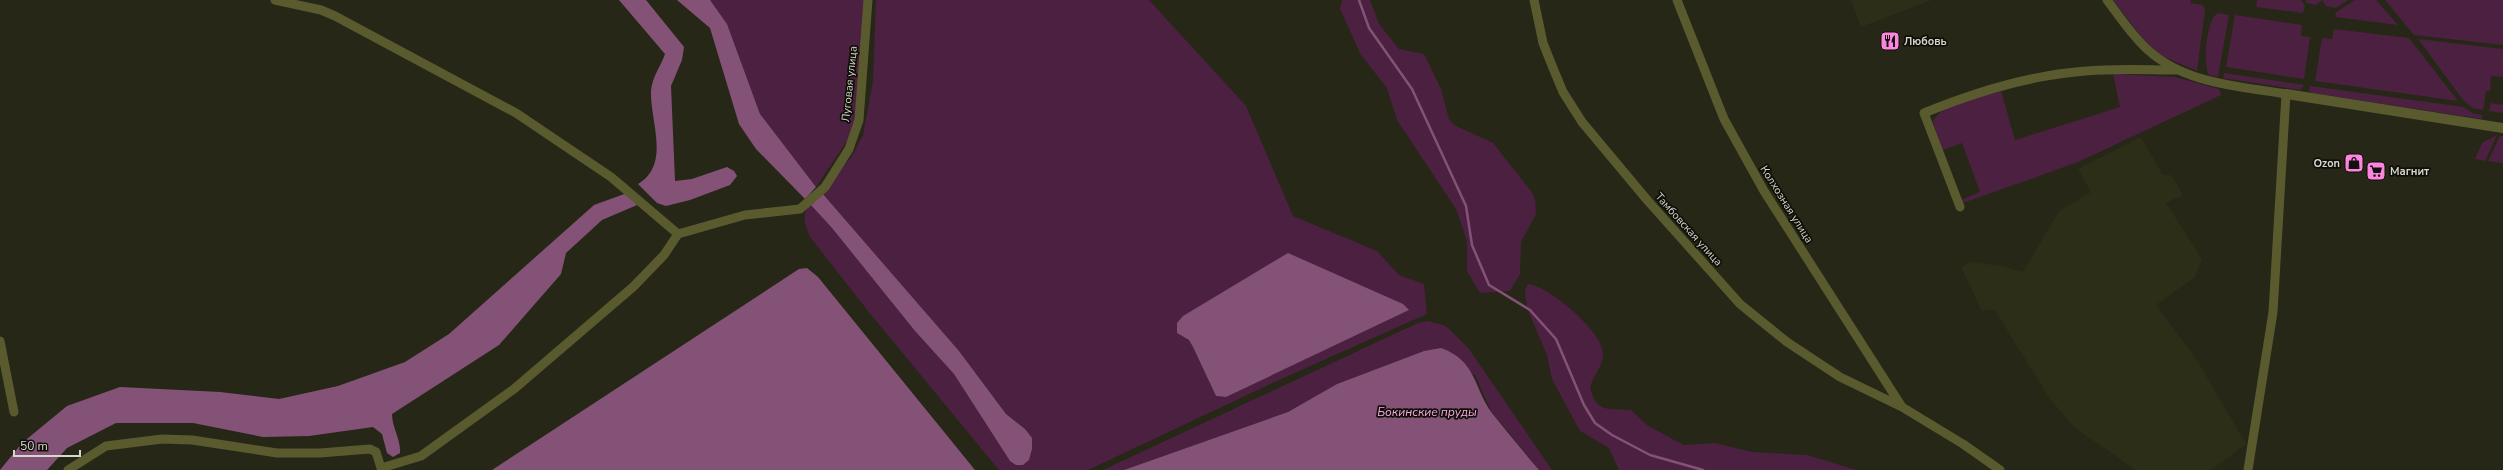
<svg xmlns="http://www.w3.org/2000/svg" width="2503" height="470" font-family="'Nunito Sans',sans-serif">
<style>
.built{fill:#2d2e17}
.green{fill:#4c2041;fill-rule:evenodd}
.water{fill:#855277}
.lines{fill:none;stroke-linecap:round;stroke-linejoin:round}
.stream{stroke:#855277;stroke-width:2.5}
.minor{stroke:#595b2e;stroke-width:9}
.tertiary{stroke:#595b2e;stroke-width:10}
.labels{text-anchor:middle;stroke-width:3.5;stroke-linejoin:round;paint-order:stroke}
.poi-label{font-size:11px;font-weight:bold;fill:#d6d7cd;stroke:#0f0f08;text-anchor:start}
.street-label{font-size:11px;fill:#d6d7cd;stroke:#0f0f08}
.water-label{font-size:12px;font-style:italic;fill:#f7a9e1;stroke:#0f0f08}
</style>
<rect width="100%" height="100%" fill="#262717"/>
<!-- built -->
<path class="built" d="M1851,0H1932L1861,27Z
M2141,137L2163,175H2171L2183,195L2166,203L2202,259L2195,277L2156,305L2198,362L2245,442V445L2211,470H2136L2075,428L2050,399L1994,309L1982,311L1961,267L1972,262L2001,266L2023,272L2059,211L2091,192L2078,169Z"/>
<!-- green -->
<path class="green" d="M710,0H865L856,117L849,138L816,187L760,114L727,24Z
M876,0H1149L1246,106L1293,216L1377,251L1399,275L1424,284L1427,314L1279,380L1088,470H999L868,311L810,237C805,225 801,215 810,204L832,228L915,331L954,374L1010,461L1023,465L1029,460L1032,449L1025,429L1006,414L959,351L822,193L852,156L863,135L873,81ZM1408,310L1226,397L1216,396L1193,347L1189,340L1177,333Z
M1342,0H1370L1379,24L1399,49L1424,54L1441,89L1449,119L1454,125L1493,143L1531,191L1535,199L1536,214L1521,242L1520,274L1510,291L1480,293L1467,271V241L1456,209L1397,120L1387,88L1361,55L1340,9Z
M2113,0H2191L2190,3L2203,5L2205,10L2197,71L2160,55L2140,35Z
M2257,0H2301L2305,6L2303,13L2256,7Z
M2305,0H2348L2336,8L2326,6L2322,0L2316,5L2307,3Z
M2355,0H2376L2398,25L2335,17L2336,12Z
M2385,0H2503V45L2414,35Z
M2218,13L2229,15L2218,77L2209,75C2202,65 2207,17 2218,13Z
M2235,15L2302,25L2301,36L2310,37L2304,79L2226,67Z
M2334,29L2409,38L2458,101L2315,81L2322,38L2332,39Z
M2418,39L2503,49V77L2491,76L2490,91H2486L2483,110L2473,108L2463,100Z
M2224,73L2304,85L2301,90L2223,78Z
M2113,74L2175,77L2219,89L2221,95L2078,162L1963,203L1961,200L1980,192L1962,143L1942,150L1933,122C1940,103 1983,96 2001,91L2015,140L2120,107Z
M2310,86L2464,107L2472,113L2482,115V119L2312,93L2309,91Z
M2491,103L2503,105V113L2489,111Z
M2497,135L2485,161L2475,159L2482,143Z
M2500,136H2503V163L2488,161Z
M1528,284C1549,286 1605,333 1603,355C1603,365 1593,377 1590,387C1596,414 1609,408 1631,410L1648,426L1684,445L1715,443L1752,452L1807,455L1856,470H1619L1609,448L1580,431L1552,379L1547,355L1527,308L1525,291Z
M1428,321L1446,326L1469,349L1552,470H1539L1491,411L1475,375L1424,351L1337,384L1288,412L1124,470H1103L1420,322Z"/>
<!-- water -->
<path class="water" d="M619,0H646L684,47L682,60L671,86L675,181L692,179L727,167L734,171L737,176L730,185L690,200L666,206L657,203L638,184C671,164 650,122 651,91C652,77 661,66 665,54Z
M677,0H710L727,24L760,114L816,187L805,199L756,149L739,124L710,28Z
M627,193L637,205L602,220L566,253L561,274L499,345L392,414C392,428 401,439 400,453L393,457L387,453L382,434L373,427L309,436L263,437L193,423H116L67,448L47,470H0L22,443L67,406L120,387L220,392L279,399L338,386L405,362L449,334L594,205Z
M822,193L959,351L1006,414L1025,429L1032,438V449L1029,460L1023,465H1016L1010,461L954,374L915,331L832,228L810,204Z
M1288,253L1403,304L1409,310L1226,397L1216,396L1193,347L1189,340L1177,333V323L1183,316Z
M807,268L818,277L975,470H492L799,269Z
M1441,348C1477,361 1473,387 1492,413C1507,432 1523,451 1539,470H1124L1288,412L1337,384L1424,351Z"/>
<g class="lines">
<!-- stream -->
<path class="stream" d="M1359,0L1369,28L1412,89L1466,206L1472,245L1489,285L1530,310L1556,339L1584,405L1595,423L1612,435L1650,455L1703,470"/>
<!-- minor -->
<path class="minor" d="M275,0L321,10L335,16L516,113L611,177L678,234
M1534,0L1543,43L1553,68L1563,92L1582,122L1648,201L1740,304L1787,342L1840,377L1902,407L1963,444L2000,470
M1677,0L1724,119L1764,191L1902,407
M2107,0C2120,17 2132,36 2148,50C2185,84 2239,86 2286,94L2273,312L2248,470
M1960,207L1924,113C1975,92 2030,75 2086,71C2117,68 2148,70 2178,70
M0,341L14,412
M68,470L106,446L162,439L192,440L277,453H320L370,449L376,452L381,468L421,456L514,389L633,287L664,255L678,234L745,215L800,209L825,187L849,149L859,120L868,0"/>
<!-- tertiary -->
<path class="tertiary" d="M2286,94L2503,128"/>
</g>
<!-- icons -->
<defs>
<symbol id="restaurant-square" viewBox="-11 -11 22 22"><rect x="-9" y="-9" width="18" height="18" rx="4" fill="#fe85df" stroke="#0f0f08"/><path d="M-5-6h1v4h1v-4h1v4h1v-4h1v5L-1.5 .5V6h-2V.5L-5-1ZM5-6V6H3V1.5H1.5Q1.5-4 5-6Z" fill="#111"/></symbol>
<symbol id="shop-square" viewBox="-11 -11 22 22"><rect x="-9" y="-9" width="18" height="18" rx="4" fill="#fe85df" stroke="#0f0f08"/><path d="M-5-2.5h2.3a2.7 3.5 0 0 1 5.4 0H5L5.5 6h-11ZM-1.5-2.5h3a1.5 2.3 0 0 0-3 0Z" fill="#111"/></symbol>
<symbol id="supermarket-square" viewBox="-11 -11 22 22"><rect x="-9" y="-9" width="18" height="18" rx="4" fill="#fe85df" stroke="#0f0f08"/><path d="M-6-5.5h2.5l.6 2H6L4.5 2H-2.5L-4.4-4H-6ZM-1.5 3.2a1.3 1.3 0 1 0 .1 0ZM3 3.2a1.3 1.3 0 1 0 .1 0Z" fill="#111"/></symbol>
</defs>
<g fill-rule="evenodd">
<use href="#restaurant-square" x="1879" y="30" width="22" height="22"/>
<use href="#shop-square" x="2343" y="152" width="22" height="22"/>
<use href="#supermarket-square" x="2365" y="160" width="22" height="22"/>
</g>
<g class="labels">
<!-- poi labels -->
<g class="poi-label">
<text x="1904" y="45">Любовь</text>
<text x="2340" y="167" text-anchor="end">Ozon</text>
<text x="2390" y="175">Магнит</text>
</g>
<!-- street labels -->
<g class="street-label">
<text transform="translate(849 84) rotate(-84)" y="4">Луговая улица</text>
<text transform="translate(1787 204) rotate(58)" y="4">Колхозная улица</text>
<text transform="translate(1689 229) rotate(48)" y="4">Тамбовская улица</text>
</g>
<!-- water labels -->
<g class="water-label">
<text x="1427" y="416">Бокинские пруды</text>
</g>
</g>
<!-- scale -->
<path d="M14 450v6h66v-6" fill="none" stroke="#d6d7cd" stroke-width="2"/>
<text x="20" y="450" font-size="12" fill="#d6d7cd" stroke="#0f0f08" stroke-width="3" paint-order="stroke">50 m</text>
</svg>
